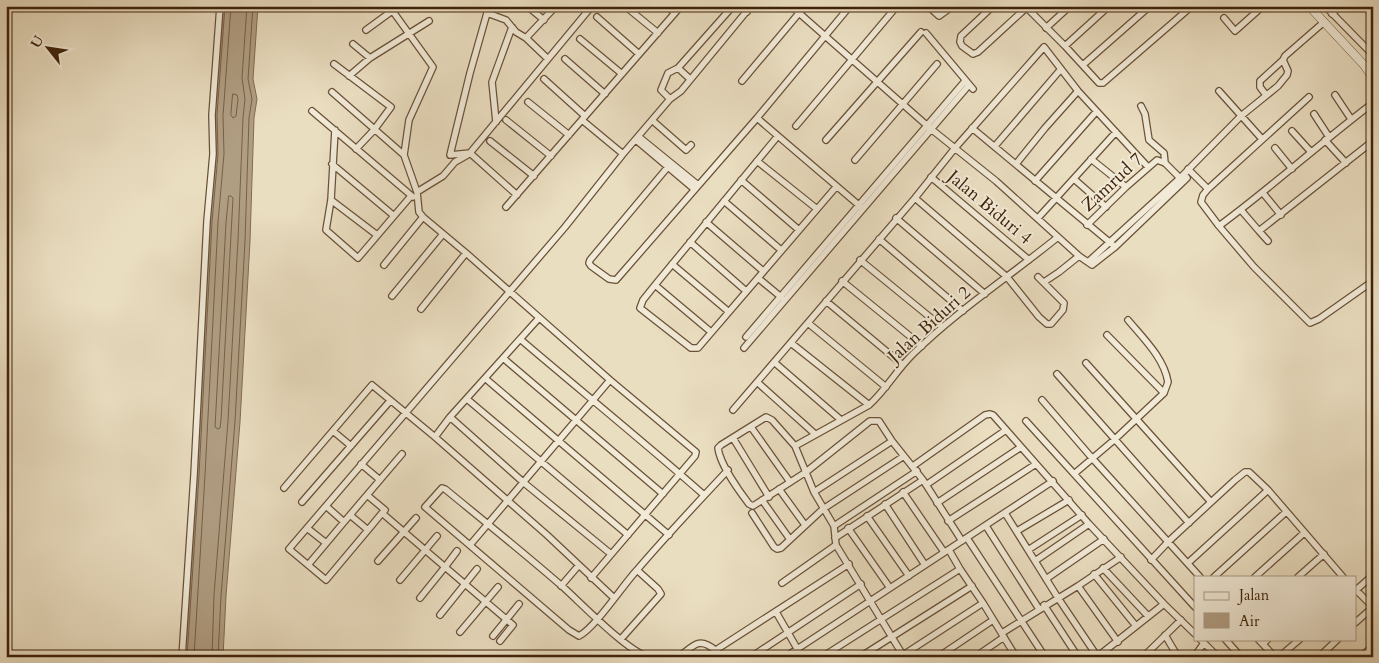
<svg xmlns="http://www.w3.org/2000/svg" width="1379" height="663" font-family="Cardo,serif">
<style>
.water{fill:#b09e83;stroke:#836c53}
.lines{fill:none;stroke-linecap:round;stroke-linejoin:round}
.shore{stroke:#786047;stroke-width:1}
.minor-casing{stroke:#6a5138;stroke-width:8}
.tertiary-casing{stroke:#6a5138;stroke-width:9}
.minor{stroke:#f1ead7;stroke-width:5.5}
.tertiary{stroke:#f1ead7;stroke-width:8}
.labels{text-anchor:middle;stroke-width:4;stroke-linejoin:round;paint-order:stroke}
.street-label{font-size:18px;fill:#3f220b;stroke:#f1ead7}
</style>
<rect width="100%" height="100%" fill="#eadec1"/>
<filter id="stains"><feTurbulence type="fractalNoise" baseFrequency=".004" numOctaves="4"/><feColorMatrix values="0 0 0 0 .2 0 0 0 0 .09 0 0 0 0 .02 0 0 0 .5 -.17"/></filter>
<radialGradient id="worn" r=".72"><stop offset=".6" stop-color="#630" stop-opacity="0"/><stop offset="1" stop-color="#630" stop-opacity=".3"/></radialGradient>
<!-- water -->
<path class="water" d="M220,6H258L253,79L257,99L254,118L250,241L240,422L226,596L223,657H182Z"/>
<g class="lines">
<!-- shore -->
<path class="shore" d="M233,94L237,95L238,99L236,116L233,118L231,115Z
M229,196H231L233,198L221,420L220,428L218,429L215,427L226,223Z
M187,657L199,475L212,222L218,154L217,115L225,6
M194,657L205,475L218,222L224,154L223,116L231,6
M212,657L214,595L228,421L238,240L243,118L245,99L242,78L247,6
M218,657L221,596L235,421L245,241L249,118L252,99L248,79L253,6"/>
<defs>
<path id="minor" d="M389,6L433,67L409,120L404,155L417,192L419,212L423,217L466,253L610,380L696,452L695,456L591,578
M527,6L544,20
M625,6L658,33
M667,6L675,13
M740,6L747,12
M791,6L931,129L996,181L1079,256L1092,265L1115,247L1187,178L1184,174
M928,6L939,16L953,6
M993,6L961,36L960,42L962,46L973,54L978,52L1026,8
M1025,6L1065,46L1099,83H1103L1192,6
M1325,6L1373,55
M487,13L506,20L516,32L526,38L548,59
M1332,14L1340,6
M597,17L639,54
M1224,18L1235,31L1263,6
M1046,28L1070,6
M366,30L392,11
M926,33L973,89
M526,38L556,6
M580,39L622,74
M353,44L370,58
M1065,46L1109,6
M565,59L605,94
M334,64L391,107L374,130L356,149
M1084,64L1150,6
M349,76L370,58L429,21
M544,79L585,116
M690,79L678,68L733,6
M742,81L805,6
M1219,91L1262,139
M332,92L404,155
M1266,95L1260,87V81L1283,60
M1335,95L1351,119
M670,99L661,90L668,73L678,68
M528,102L569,135
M1141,106L1145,114L1149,140L1164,153L1165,163
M312,111L413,197
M1314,114L1329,137
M757,118L861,207
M506,120L551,156
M582,120L623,154
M653,121L686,150L691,145
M496,122L492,82L512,27
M796,126L897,6
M972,128L1113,245
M335,130L331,200L326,230L358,258L411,196
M1292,131L1311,152
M639,137L698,185
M777,137L655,285L643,300L640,308L691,348H698L836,187
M636,140L694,189
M826,140L921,32
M1325,140L1346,163
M490,141L534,176
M995,146L1061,69
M1275,148L1292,169
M470,153L450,155L470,73L487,13V6
M1091,159L1126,187
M855,160L937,64
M757,161L817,209
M332,164L393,215
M1016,164L1045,128L1078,91
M667,168L590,260L589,263L591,266L609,279L616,280L757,118L850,6
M1188,169L1208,189L1203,195L1201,202L1219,226L1254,267L1310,323L1319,319L1373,281
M931,177L1029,260
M1074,179L1106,207
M741,180L799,230
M1035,181L1096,112
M1208,189L1309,97
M417,192L443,176L455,162L469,154
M1263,193L1281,215
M517,195L470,153L592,6
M915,198L1007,277L1039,317L1047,324H1051L1063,310L1064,303L1038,277
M331,200L377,235
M724,201L781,250
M506,207L681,6
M1241,210L1259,231L1373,141
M896,218L985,294
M1038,218L1116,132
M706,222L763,271
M1087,225L1126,187L1157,160L1165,163L1180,178
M1219,226C1272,187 1320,143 1373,103
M1259,231L1268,241
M879,239L963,311
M690,242L746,291
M860,260L942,327
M1088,262L1180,178L1241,116L1278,86L1287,75L1288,71L1283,60L1285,56L1324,22
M672,264L729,312
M384,265L423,217
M758,278L781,297
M842,281L922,346
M1044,282L1059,272L1079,256
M655,285L711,332
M392,296L443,234
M826,301L903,365
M421,309L466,253
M1128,320C1143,338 1164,358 1168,382L1164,393
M808,323L886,387
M746,337L965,81
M520,339C581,391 644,442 704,495
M791,343L869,405
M744,348L969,85
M503,358L663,494
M774,362L841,420
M1086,363L1211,502
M1057,374L1189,523
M486,379L669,535
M757,382L815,434
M467,399L628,535
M1042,400L1092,458L1200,577
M733,410L915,198L955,148L1044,47L1078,91L1148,167
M450,417L523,482L611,554
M1026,421L1195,607
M751,427L790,482
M333,431L351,446
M435,437L450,417L539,318
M733,438L769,497
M795,446L869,405C886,390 897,369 914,353C958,310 1010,276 1058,237
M361,464L380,480
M913,466L985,415L990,414L993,415L1089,524L1164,604L1195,634
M1074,474L1114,440L1164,393L1107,335
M926,485L1006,430
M284,488L372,385L435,437L547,535L614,598
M779,489L805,525
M814,492L892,441
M903,492L944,552
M367,495L385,510L382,513
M762,500L789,538
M302,502L390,401
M937,503L1021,447
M885,504L925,565
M326,506L344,522L350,515L368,530L382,513L445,567L457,551
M752,513L774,547L777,549L781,548L823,509L904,456
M1005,513L1058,598L1097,656
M350,515L402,454
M867,516L909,576
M948,521L1036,464
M834,526L917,471
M986,526L1039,609
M307,528L326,543
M848,528L890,588
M368,530L326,580L289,549L565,227L623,154L670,99L681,91L751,6
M1017,531L1069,500
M835,538L923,480
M967,538L1045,657
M470,545L610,380
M949,550L960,569L983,603L1016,657
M1028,550L1082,515
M1151,560L1169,541L1235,480L1245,472H1249L1268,490L1343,577
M378,561L416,518
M1035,561L1089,524
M1188,563L1268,490
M308,565L344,522
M1103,568L1148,616
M1094,574L1136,626
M1214,577L1286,512
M1255,577L1304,533
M1298,577L1324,554
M1046,579L1104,539
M400,580L437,536
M782,583L836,545
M561,586L579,565
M1078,586L1118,642
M1355,589L1373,607L1355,623
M1355,591L1373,575
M420,598L445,567L513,625L500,641
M1044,605L1078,657
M776,612L802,657
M440,615L477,569
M460,632L498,587
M1002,633L1078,586L1121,557
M1165,635L1178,657
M493,636L519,604
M621,639L661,594L658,589L637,570
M1200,639L1218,657
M1225,639L1241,657
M1258,639L1275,657
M1263,644L1268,639
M182,657L194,475L207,221L213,154L212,115L220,6
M648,657C625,649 583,605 563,587C524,553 484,521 445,489L442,488L425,507L569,630L579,636C595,628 623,585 637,570C666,536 697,503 728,470
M679,657C693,646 699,636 715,650
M705,657L849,564
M751,657L861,584
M785,657L1053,481
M822,657L960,569
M860,657L972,586
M900,657L983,603
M904,657L836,545L834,526L814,492L795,446L772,420L766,417L721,445L718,448C720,464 739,491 749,504L753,506L806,472L870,421H879L892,441L923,480L962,541
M938,657L993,620
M975,657L1004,637
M1097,657L1164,604
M1143,657L1181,620
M1194,657L1204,643
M1203,657L1207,654L1211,657
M1279,657L1300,639
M1319,657L1338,639
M1361,657L1373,646"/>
<path id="tertiary" d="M1309,6L1364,65L1373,78"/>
</defs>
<!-- minor casing -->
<use href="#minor" class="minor-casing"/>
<!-- tertiary casing -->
<use href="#tertiary" class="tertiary-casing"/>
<!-- minor -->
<use href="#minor" class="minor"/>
<!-- tertiary -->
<use href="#tertiary" class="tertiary"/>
</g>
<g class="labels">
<!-- street labels -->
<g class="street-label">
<text transform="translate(1112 182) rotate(-43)" y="6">Zamrud 7</text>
<text transform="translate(990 207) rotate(40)" y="6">Jalan Biduri 4</text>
<text transform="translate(929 324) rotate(-42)" y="6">Jalan Biduri 2</text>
</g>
</g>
<!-- margin -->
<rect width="1379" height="663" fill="none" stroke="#eadec1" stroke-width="25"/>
<rect x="8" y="8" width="1364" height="648" fill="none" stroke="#3f220b" stroke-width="2.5"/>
<rect x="12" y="12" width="1354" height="638" fill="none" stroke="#3f220b"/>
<!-- legend -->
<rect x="1194" y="576" width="162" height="65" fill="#f1ead7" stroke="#aa9a85"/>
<rect x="1204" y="592" width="25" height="8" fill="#f1ead7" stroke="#aa9a85"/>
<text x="1239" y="600" font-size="15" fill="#3f220b">Jalan</text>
<rect x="1204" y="613" width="25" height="15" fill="#b09e83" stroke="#aa9a85"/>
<text x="1239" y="626" font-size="15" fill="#3f220b">Air</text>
<!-- north arrow -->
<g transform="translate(48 48) rotate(300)" stroke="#f1ead7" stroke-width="4" paint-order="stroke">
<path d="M0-4L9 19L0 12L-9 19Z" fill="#3f220b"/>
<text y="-8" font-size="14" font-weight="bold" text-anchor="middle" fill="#3f220b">U</text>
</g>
<rect width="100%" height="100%" filter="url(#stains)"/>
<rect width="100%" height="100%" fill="url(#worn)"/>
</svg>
